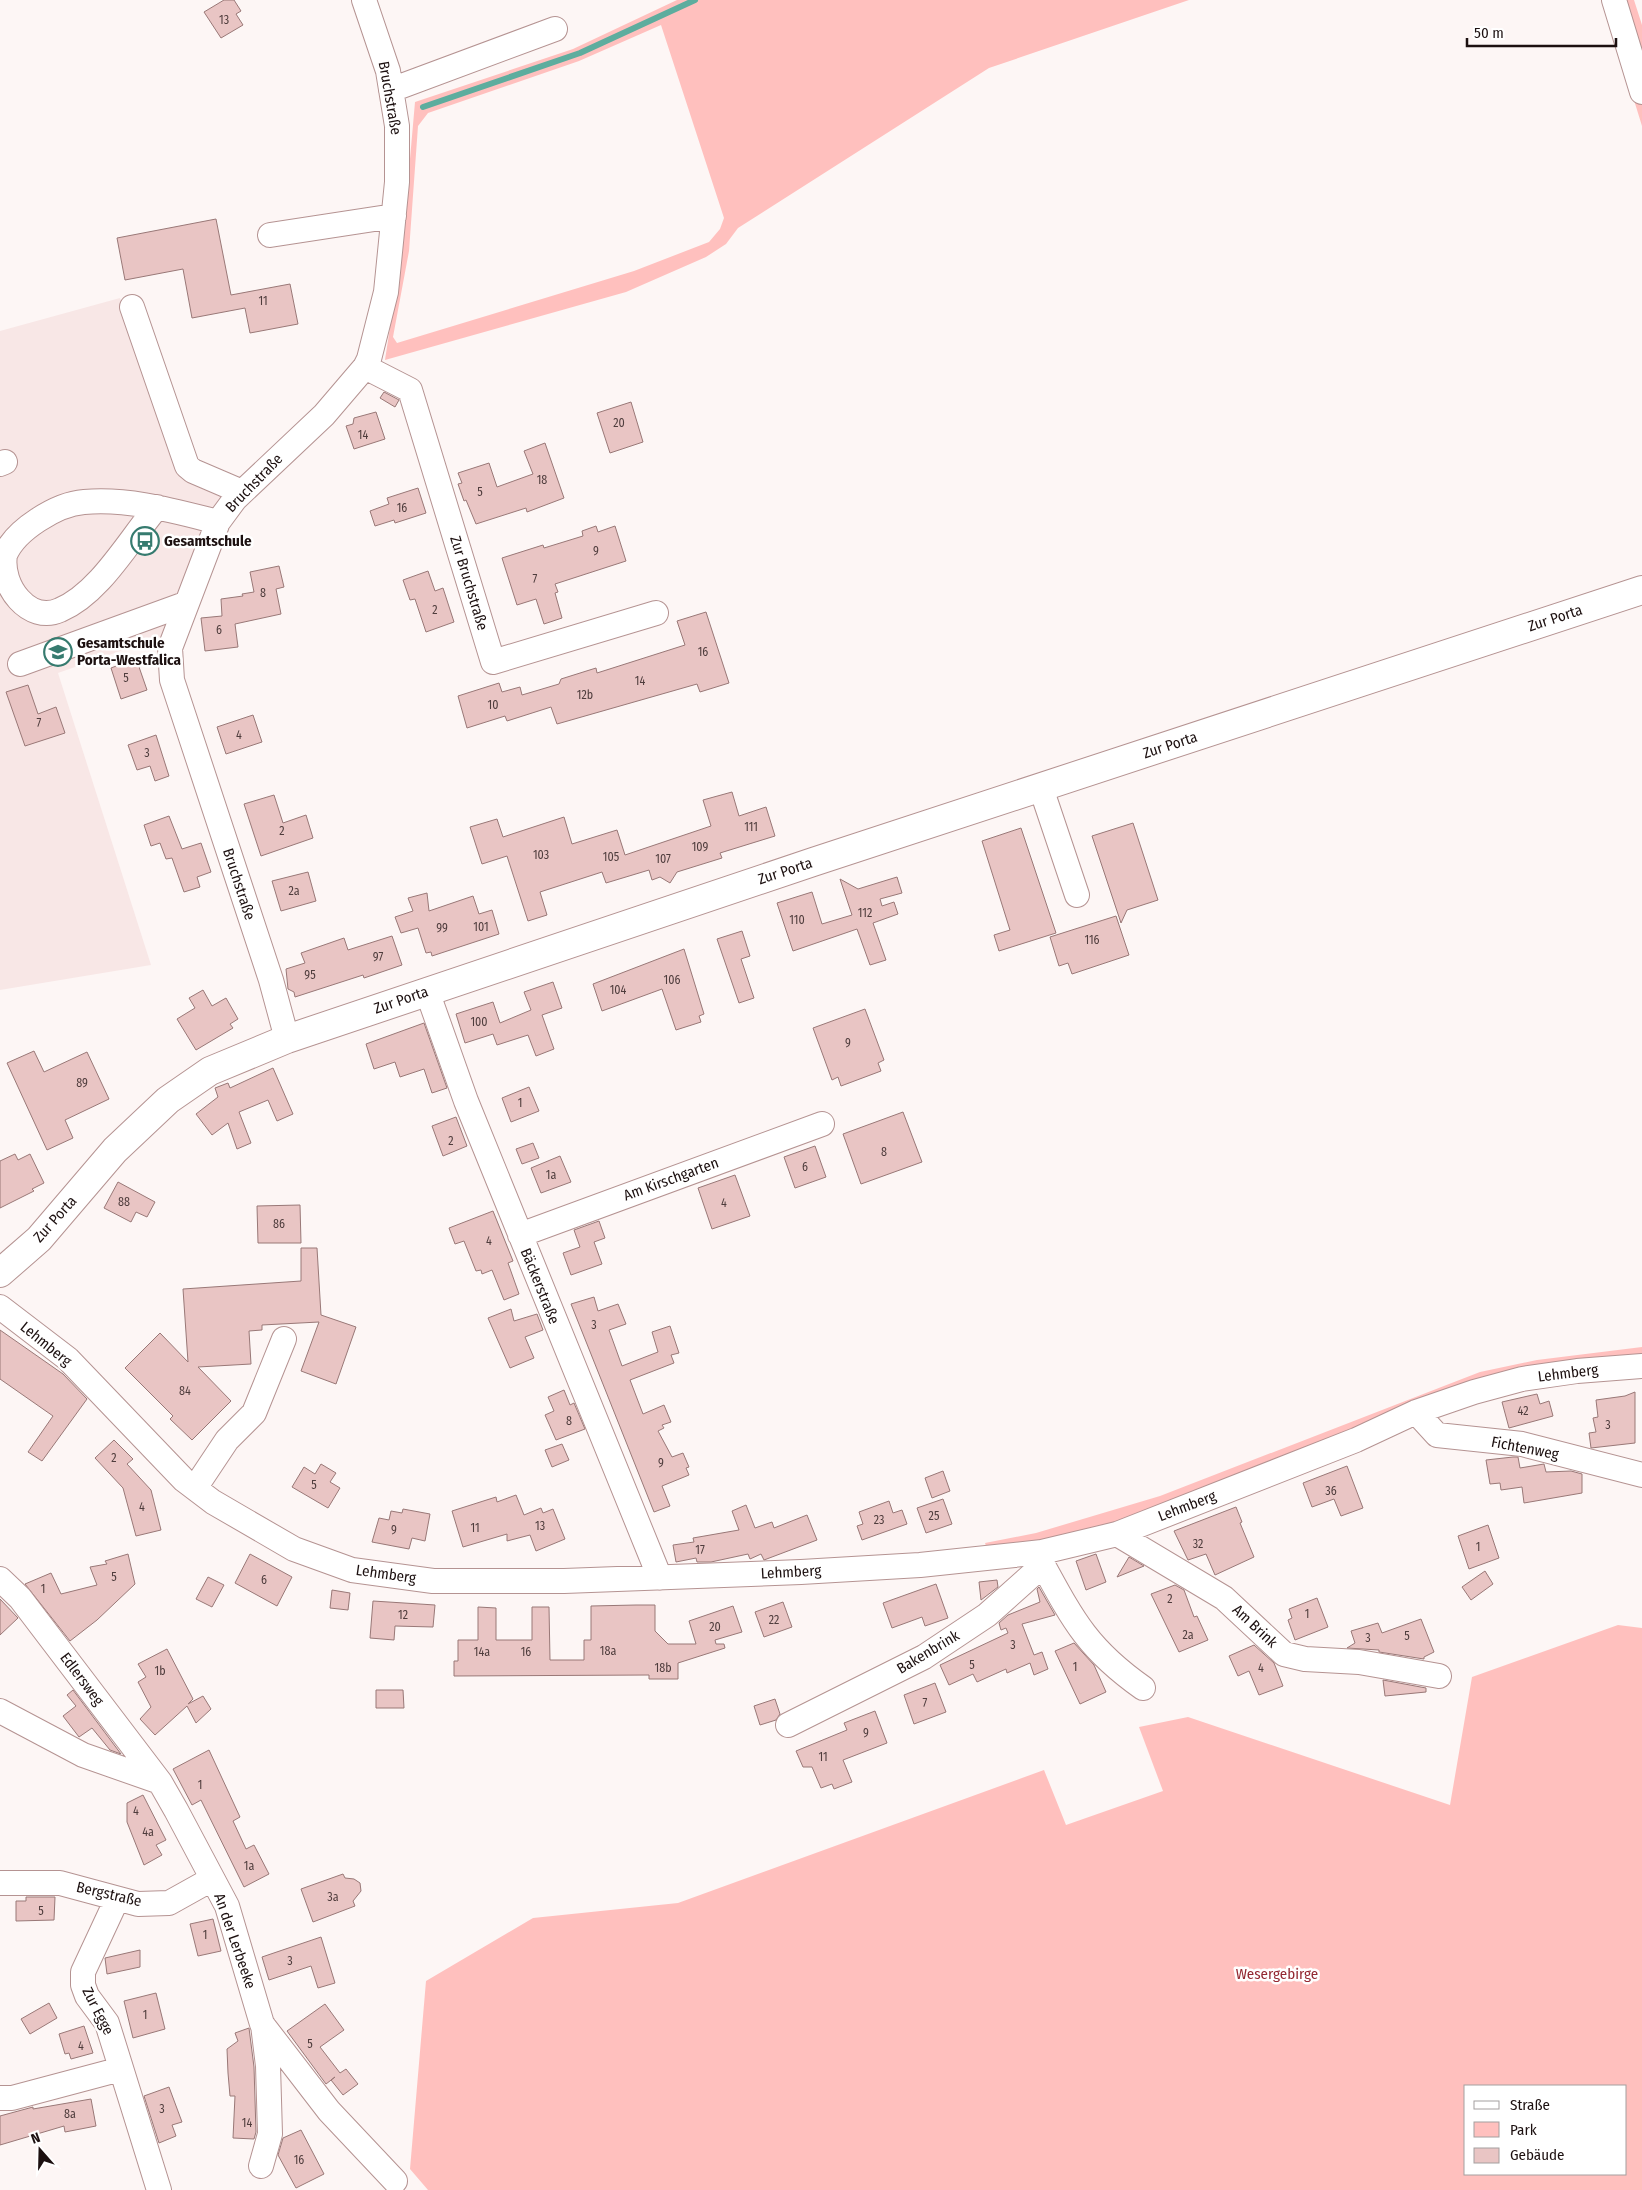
<svg xmlns="http://www.w3.org/2000/svg" width="1642" height="2190" font-family="'Fira Sans Condensed',sans-serif">
<style>
.built{fill:#f8e7e6}
.green{fill:#ffc0be;fill-rule:evenodd}
.lines{fill:none;stroke-linecap:round;stroke-linejoin:round}
.stream{stroke:#5dad9e;stroke-width:6}
.building{fill:#e9c5c4;stroke:#997877}
.minor-casing{stroke:#b59392;stroke-width:26}
.major-casing{stroke:#b59392;stroke-width:30}
.minor{stroke:#fff;stroke-width:24}
.major{stroke:#fff;stroke-width:28}
.labels{text-anchor:middle;stroke-width:5;stroke-linejoin:round;paint-order:stroke}
.number-label{font-size:12px;fill:#4f3d3d}
.street-label{font-size:15px;fill:#1c1010;stroke:#fff}
.poi-label{font-size:15px;font-weight:bold;fill:#1c1010;stroke:#fff;text-anchor:start}
.park-label{font-size:15px;fill:#942932;stroke:#fff}
</style>
<rect width="100%" height="100%" fill="#fdf6f5"/>
<!-- built -->
<path class="built" d="M120,298L179,473L235,495L174,632L58,673L151,965L0,990V331Z"/>
<!-- green -->
<path class="green" d="M677,0H1189L989,68L738,228L726,244L706,257L626,292L385,360L402,250L415,102L573,49ZM661,25L724,218L720,229L709,242L634,271L397,343L393,337L409,251L418,126L428,113L579,61Z
M1603,0H1634L1642,25V126Z
M1642,1347V1369L1485,1394L1139,1528L991,1560L985,1543L1036,1533L1160,1496L1480,1372L1537,1360Z
M1618,1625L1642,1628V2190H428L410,2169L426,1981L533,1918L678,1903L1044,1770L1066,1825L1163,1791L1139,1727L1188,1717L1450,1805L1472,1677ZM1466,2086H1626V2174H1466Z"/>
<g class="lines">
<!-- stream -->
<path class="stream" d="M423,107L580,53L695,0"/>
</g>
<!-- building -->
<path class="building" d="M224,0H234L241,11L236,14L243,25L221,38L204,12Z
M216,219L231,295L290,284L298,324L250,333L245,308L192,318L183,269L125,280L117,238Z
M384,392L399,400L395,407L380,398Z
M631,402L643,442L610,453L597,413Z
M376,412L385,439L354,449L346,426L353,424L354,418Z
M545,443L564,498L527,512L526,508L476,524L466,500L464,501L458,484L462,483L458,473L489,463L497,487L533,474L524,451Z
M418,488L426,513L395,523L394,520L375,526L370,511L389,504L387,498Z
M596,526L598,532L615,526L626,561L555,584L558,592L555,593L562,618L544,624L536,599L517,605L502,558L543,545L544,548L583,536L582,531Z
M279,566L284,587L276,589L281,614L235,624L238,647L205,651L201,618L222,616L221,599L243,596L242,594L254,592L250,572Z
M428,571L435,591L443,588L454,622L426,632L415,599L410,600L403,580Z
M706,612L729,683L700,692L697,684L557,724L551,707L507,721L505,716L467,728L458,696L499,683L502,692L520,687L522,695L559,684L561,679L596,668L597,673L685,645L677,621Z
M132,660L134,665L138,664L147,690L121,699L111,668Z
M28,685L38,714L56,707L65,733L25,746L6,692Z
M253,715L262,742L226,754L217,727Z
M156,735L169,776L155,781L150,766L137,770L128,745Z
M732,792L739,816L766,807L775,836L720,853L722,858L677,872L670,883L660,877L652,880L649,870L606,883L602,872L540,892L547,915L528,921L507,856L482,864L470,827L497,819L503,837L564,817L572,844L617,830L625,855L711,826L703,800Z
M274,795L283,823L306,815L313,838L261,856L244,804Z
M169,816L182,849L201,843L211,872L197,877L200,887L184,892L172,858L166,859L160,843L151,846L144,825Z
M1133,823L1158,900L1127,910L1121,923L1092,836Z
M1021,828L1056,933L999,951L994,935L1010,930L982,841Z
M308,872L316,901L281,911L272,881Z
M897,877L902,893L880,899L882,906L894,902L898,914L873,923L886,960L870,965L857,929L793,951L777,903L812,892L822,924L852,915L840,879L858,889Z
M427,893L429,911L473,896L479,914L492,910L499,934L432,956L431,952L426,953L418,928L401,933L395,917L413,911L408,898Z
M1116,916L1129,955L1072,974L1068,963L1059,966L1050,937Z
M742,931L750,956L741,959L754,998L739,1003L717,939Z
M392,936L402,965L364,978L363,975L295,997L294,992L288,989L286,969L305,963L301,953L344,938L348,950Z
M684,949L704,1014L699,1016L701,1022L676,1030L662,989L602,1011L593,984Z
M553,982L562,1008L542,1015L554,1049L536,1056L528,1035L497,1045L493,1034L465,1043L456,1014L493,1002L500,1023L531,1010L524,992Z
M203,990L212,1006L226,998L238,1019L230,1024L233,1028L196,1050L177,1019L195,1008L189,998Z
M865,1009L884,1060L878,1063L881,1071L841,1086L838,1077L832,1080L813,1028Z
M424,1023L447,1088L432,1093L424,1069L400,1077L395,1062L374,1069L366,1044Z
M34,1051L44,1072L87,1052L109,1099L65,1120L73,1138L47,1150L7,1063Z
M273,1068L293,1114L277,1121L268,1100L239,1112L251,1143L237,1149L228,1123L212,1135L196,1114L218,1097L215,1088L228,1083L230,1088Z
M529,1087L539,1111L511,1122L502,1098Z
M903,1112L922,1162L861,1184L843,1134Z
M456,1117L467,1146L443,1156L432,1126Z
M533,1143L539,1158L522,1164L516,1149Z
M815,1146L826,1177L795,1188L784,1157Z
M15,1154L18,1160L30,1154L44,1183L32,1189L34,1191L0,1208V1161Z
M560,1156L571,1182L541,1193L531,1168Z
M735,1175L750,1216L712,1229L698,1188Z
M118,1182L155,1202L147,1217L136,1212L131,1222L104,1208Z
M300,1205L301,1243H258L257,1206Z
M493,1211L513,1261L508,1263L519,1294L504,1300L492,1270L482,1274L481,1270L476,1271L464,1241L455,1244L449,1228Z
M599,1221L605,1238L594,1242L602,1264L571,1275L563,1253L580,1247L574,1230Z
M301,1248H317L321,1315L356,1327L336,1384L301,1371L319,1322L262,1325V1330L249,1331L251,1364L198,1367L231,1401L192,1440L170,1419L173,1416L125,1368L160,1333L188,1362L183,1289L301,1281Z
M594,1297L598,1311L618,1304L626,1324L609,1330L622,1366L658,1352L652,1332L670,1326L679,1353L671,1355L674,1363L630,1380L643,1414L664,1405L671,1422L662,1425L664,1428L658,1431L672,1457L683,1453L689,1467L686,1468L689,1475L662,1486L670,1506L654,1512L571,1304Z
M511,1309L514,1321L537,1314L543,1330L525,1337L534,1358L510,1368L488,1318Z
M0,1330L63,1374L87,1399L42,1461L28,1452L53,1416L0,1379Z
M564,1390L570,1405L574,1403L585,1429L556,1440L545,1415L554,1411L548,1397Z
M1635,1392V1443L1591,1448L1589,1433L1596,1432L1593,1418L1598,1417L1596,1400L1625,1396Z
M1537,1394L1540,1404L1549,1401L1553,1416L1509,1428L1502,1402Z
M114,1440L133,1459L127,1464L151,1490L161,1530L136,1536L123,1488L95,1458Z
M562,1444L569,1460L552,1467L545,1450Z
M1513,1457H1518L1520,1468L1544,1464L1546,1472L1571,1471L1582,1474V1493L1524,1503L1522,1487L1501,1490L1500,1483L1490,1484L1486,1460Z
M321,1464L336,1473L330,1482L340,1488L328,1508L292,1487L304,1467L315,1474Z
M1347,1466L1363,1508L1341,1516L1334,1499L1312,1507L1303,1483Z
M943,1471L950,1491L932,1498L925,1478Z
M516,1495L524,1515L541,1508L543,1513L553,1509L565,1539L536,1551L530,1535L507,1541V1534L463,1547L452,1511L496,1497L497,1502Z
M943,1499L952,1524L926,1533L917,1508Z
M889,1501L893,1513L902,1510L907,1524L862,1540L857,1526L863,1524L859,1512Z
M746,1505L755,1528L772,1522L774,1528L807,1515L817,1540L764,1560L761,1554L750,1559L748,1554L711,1562H697L696,1558L676,1562L673,1545L694,1542L693,1538L739,1530L732,1511Z
M1236,1507L1242,1522L1240,1523L1254,1557L1215,1575L1206,1554L1188,1560L1174,1531Z
M403,1509L430,1514L425,1541L412,1538L409,1549L372,1542L379,1518L389,1520L391,1511L402,1513Z
M1488,1525L1499,1558L1469,1569L1458,1536Z
M128,1554L135,1584L97,1620L70,1641L25,1584L51,1573L61,1594L97,1585L90,1567L107,1564L105,1561Z
M250,1554L292,1577L277,1606L235,1583Z
M1096,1554L1106,1582L1086,1590L1076,1561Z
M1129,1557L1144,1566L1117,1577Z
M1485,1571L1493,1584L1471,1600L1462,1587Z
M208,1577L224,1585L212,1607L196,1599Z
M997,1580L998,1587L981,1600L979,1582Z
M936,1584L948,1618L925,1626L922,1617L892,1628L883,1603Z
M1175,1585L1184,1590L1194,1617L1197,1616L1208,1640L1179,1652L1151,1594Z
M1039,1587L1055,1615L1022,1624L1034,1655L1042,1652L1048,1669L1034,1675L1030,1663L1007,1673L1006,1669L977,1682L973,1674L949,1685L940,1665L1008,1633L1006,1628L1001,1630L999,1623L1008,1615L1040,1602L1037,1589Z
M332,1590L350,1593L348,1610L330,1608Z
M1317,1598L1328,1627L1295,1640L1288,1620L1292,1618L1289,1609Z
M0,1599L18,1618L0,1635Z
M373,1601L435,1605L433,1627L395,1626L394,1640L370,1638Z
M783,1602L792,1627L764,1637L755,1612Z
M636,1605H655V1631L668,1644H696L689,1621L733,1606L742,1632L715,1640L716,1644H724L725,1648L678,1663V1679H649V1675L454,1676V1661H458V1640H478V1607L496,1608V1640H532V1607H549L550,1660H584V1640H591V1606Z
M1421,1619L1434,1652L1424,1657V1659L1379,1652V1650L1347,1648L1355,1643L1351,1631L1378,1623L1382,1633Z
M1074,1643L1094,1665L1106,1692L1080,1704L1055,1651Z
M1254,1645L1274,1663L1283,1686L1259,1695L1249,1671L1238,1676L1229,1656Z
M167,1649L193,1699L188,1704L203,1696L211,1709L196,1723L187,1706L155,1735L140,1719L151,1707L138,1682L146,1677L138,1664Z
M1383,1680L1426,1688V1692L1385,1696Z
M935,1683L946,1712L914,1724L904,1695Z
M73,1690L121,1754L110,1750L92,1728L79,1737L63,1716L76,1706L67,1695Z
M376,1690H403L404,1708H376Z
M775,1699L780,1714L776,1720L760,1725L754,1706Z
M875,1711L887,1743L843,1760L852,1782L834,1789L832,1784L821,1788L812,1767H803L796,1751L847,1730L844,1723Z
M209,1750L240,1817L233,1821L246,1849L254,1845L269,1874L244,1887L201,1800L192,1805L173,1769Z
M143,1795L166,1840L156,1845L162,1855L144,1865L127,1822V1803Z
M343,1874L345,1878L354,1879L360,1883L361,1891L353,1901L355,1906L313,1922L301,1889Z
M26,1897H55L54,1920L16,1921V1901H26Z
M213,1919L221,1951L198,1956L190,1924Z
M321,1937L335,1983L318,1988L311,1966L269,1980L262,1957Z
M140,1950V1967L107,1974L105,1958Z
M156,1993L165,2029L133,2038L124,2001Z
M49,2003L57,2018L30,2034L21,2019Z
M325,2004L344,2030L320,2047L340,2073L346,2069L358,2084L343,2095L331,2080L335,2077L326,2084L287,2031Z
M84,2026L93,2053L71,2059L69,2053L65,2054L59,2034Z
M249,2028L254,2067L256,2132L254,2139L233,2138L235,2096H230L228,2073L227,2049L238,2041L235,2033Z
M169,2087L182,2122L172,2125L176,2136L159,2143L144,2096Z
M91,2099L96,2126L65,2132L64,2126L0,2145V2116L33,2107V2109Z
M301,2130L324,2174L296,2188L278,2155L283,2138Z"/>
<g class="lines">
<defs>
<path id="minor" d="M1614,0L1642,92
M391,90L555,29
M270,235L394,216
M132,307L187,466L193,471L242,492
M365,367L410,390L493,662L656,613
M0,464L5,462
M157,507C129,540 100,593 60,610C29,624 0,586 5,555C15,530 57,504 84,502C129,498 174,511 218,522
M20,664L185,604
M1041,788L1077,895
M427,991L466,1101L660,1578
M287,1039L271,980L172,680L170,648L218,522L235,499L324,415L365,367L369,359L386,292L397,182V126L388,71L364,0
M520,1235L822,1124
M0,1307L68,1359L184,1480L213,1502L294,1549L352,1570L433,1581H564L801,1572L920,1565L1042,1552L1117,1534L1356,1440L1416,1412L1474,1392L1522,1379L1577,1371L1642,1366
M1416,1412L1437,1435L1522,1444L1642,1475
M195,1488L227,1440L254,1413L284,1339
M1117,1534L1224,1598L1284,1654L1305,1659L1359,1662L1439,1676
M1043,1565C1074,1622 1089,1650 1143,1688
M0,1579L20,1598L160,1782L176,1810L227,1906L262,2024L329,2111L395,2181
M0,1711L83,1755L160,1782
M788,1725L924,1657L987,1615L1043,1565L1042,1552
M0,1883H60L138,1904L169,1903L212,1879
M117,1899L83,1972V1985L87,1996L107,2023L159,2190
M0,2098H12L121,2069
M261,2166L270,2134L268,2066L263,2025"/>
<path id="major" d="M0,1273L39,1239L115,1150L168,1100L210,1071L287,1039L813,862L1642,590"/>
</defs>
<!-- minor casing -->
<use href="#minor" class="minor-casing"/>
<!-- major casing -->
<use href="#major" class="major-casing"/>
<!-- minor -->
<use href="#minor" class="minor"/>
<!-- major -->
<use href="#major" class="major"/>
</g>
<!-- icons -->
<defs>
<symbol id="bus-ring" viewBox="-11 -11 22 22"><circle r="9.5" fill="#fff" stroke="#367b6f" stroke-width="1.5"/><path d="M-5-6H5V4H4V6H2V4H-2V6H-4V4H-5ZM-3.5-4V0h7V-4ZM-3.5 1.2v1.5H-2V1.2ZM2 1.2v1.5H3.5V1.2Z" fill="#367b6f"/></symbol>
<symbol id="school-ring" viewBox="-11 -11 22 22"><circle r="9.5" fill="#fff" stroke="#367b6f" stroke-width="1.5"/><path d="M0-5L7-2L0 1L-7-2ZM-4 1L0 2.5L4 1V4Q0 6-4 4Z" fill="#367b6f"/></symbol>
</defs>
<g fill-rule="evenodd">
<use href="#bus-ring" x="129" y="525" width="32" height="32"/>
<use href="#school-ring" x="42" y="636" width="32" height="32"/>
</g>
<g class="labels">
<!-- number labels -->
<g class="number-label">
<text x="224" y="24">13</text>
<text x="263" y="305">11</text>
<text x="619" y="427">20</text>
<text x="363" y="439">14</text>
<text x="542" y="484">18</text>
<text x="480" y="496">5</text>
<text x="402" y="512">16</text>
<text x="596" y="555">9</text>
<text x="535" y="583">7</text>
<text x="263" y="597">8</text>
<text x="435" y="614">2</text>
<text x="219" y="634">6</text>
<text x="703" y="656">16</text>
<text x="126" y="682">5</text>
<text x="640" y="685">14</text>
<text x="585" y="699">12b</text>
<text x="493" y="709">10</text>
<text x="39" y="727">7</text>
<text x="239" y="739">4</text>
<text x="147" y="757">3</text>
<text x="751" y="831">111</text>
<text x="282" y="835">2</text>
<text x="700" y="851">109</text>
<text x="541" y="859">103</text>
<text x="611" y="861">105</text>
<text x="663" y="863">107</text>
<text x="294" y="895">2a</text>
<text x="865" y="917">112</text>
<text x="797" y="924">110</text>
<text x="481" y="931">101</text>
<text x="442" y="932">99</text>
<text x="1092" y="944">116</text>
<text x="378" y="961">97</text>
<text x="310" y="979">95</text>
<text x="672" y="984">106</text>
<text x="618" y="994">104</text>
<text x="479" y="1026">100</text>
<text x="848" y="1047">9</text>
<text x="82" y="1087">89</text>
<text x="520" y="1107">1</text>
<text x="451" y="1145">2</text>
<text x="884" y="1156">8</text>
<text x="805" y="1171">6</text>
<text x="551" y="1179">1a</text>
<text x="124" y="1206">88</text>
<text x="724" y="1207">4</text>
<text x="279" y="1228">86</text>
<text x="489" y="1245">4</text>
<text x="594" y="1329">3</text>
<text x="185" y="1395">84</text>
<text x="1523" y="1415">42</text>
<text x="569" y="1425">8</text>
<text x="1608" y="1429">3</text>
<text x="114" y="1462">2</text>
<text x="661" y="1467">9</text>
<text x="314" y="1489">5</text>
<text x="1331" y="1495">36</text>
<text x="142" y="1511">4</text>
<text x="934" y="1520">25</text>
<text x="879" y="1524">23</text>
<text x="540" y="1530">13</text>
<text x="475" y="1532">11</text>
<text x="394" y="1534">9</text>
<text x="1198" y="1548">32</text>
<text x="1478" y="1551">1</text>
<text x="700" y="1554">17</text>
<text x="114" y="1581">5</text>
<text x="264" y="1584">6</text>
<text x="43" y="1593">1</text>
<text x="1170" y="1603">2</text>
<text x="1307" y="1618">1</text>
<text x="403" y="1619">12</text>
<text x="774" y="1624">22</text>
<text x="715" y="1631">20</text>
<text x="1188" y="1639">2a</text>
<text x="1407" y="1640">5</text>
<text x="1368" y="1642">3</text>
<text x="1013" y="1649">3</text>
<text x="608" y="1655">18a</text>
<text x="482" y="1656">14a</text>
<text x="526" y="1656">16</text>
<text x="972" y="1669">5</text>
<text x="1075" y="1671">1</text>
<text x="663" y="1672">18b</text>
<text x="1261" y="1672">4</text>
<text x="160" y="1675">1b</text>
<text x="925" y="1707">7</text>
<text x="866" y="1737">9</text>
<text x="823" y="1761">11</text>
<text x="200" y="1789">1</text>
<text x="136" y="1815">4</text>
<text x="148" y="1836">4a</text>
<text x="249" y="1870">1a</text>
<text x="333" y="1901">3a</text>
<text x="41" y="1915">5</text>
<text x="205" y="1939">1</text>
<text x="290" y="1965">3</text>
<text x="145" y="2019">1</text>
<text x="310" y="2048">5</text>
<text x="81" y="2050">4</text>
<text x="162" y="2113">3</text>
<text x="70" y="2118">8a</text>
<text x="247" y="2127">14</text>
<text x="299" y="2164">16</text>
</g>
<!-- street labels -->
<g class="street-label">
<text transform="translate(390 98) rotate(80)" y="5">Bruchstraße</text>
<text transform="translate(254 483) rotate(-46)" y="5">Bruchstraße</text>
<text transform="translate(469 583) rotate(73)" y="5">Zur Bruchstraße</text>
<text transform="translate(1555 618) rotate(-18)" y="5">Zur Porta</text>
<text transform="translate(1170 745) rotate(-18)" y="5">Zur Porta</text>
<text transform="translate(785 871) rotate(-18)" y="5">Zur Porta</text>
<text transform="translate(239 884) rotate(72)" y="5">Bruchstraße</text>
<text transform="translate(401 1000) rotate(-19)" y="5">Zur Porta</text>
<text transform="translate(671 1179) rotate(-20)" y="5">Am Kirschgarten</text>
<text transform="translate(55 1219) rotate(-48)" y="5">Zur Porta</text>
<text transform="translate(540 1286) rotate(68)" y="5">Bäckerstraße</text>
<text transform="translate(46 1344) rotate(39)" y="5">Lehmberg</text>
<text transform="translate(1568 1373) rotate(-7)" y="5">Lehmberg</text>
<text transform="translate(1525 1448) rotate(11)" y="5">Fichtenweg</text>
<text transform="translate(1187 1506) rotate(-21)" y="5">Lehmberg</text>
<text transform="translate(791 1572) rotate(-3)" y="5">Lehmberg</text>
<text transform="translate(386 1574) rotate(8)" y="5">Lehmberg</text>
<text transform="translate(1255 1626) rotate(43)" y="5">Am Brink</text>
<text transform="translate(928 1652) rotate(-31)" y="5">Bakenbrink</text>
<text transform="translate(82 1679) rotate(53)" y="5">Edlersweg</text>
<text transform="translate(109 1894) rotate(13)" y="5">Bergstraße</text>
<text transform="translate(235 1941) rotate(71)" y="5">An der Lerbeeke</text>
<text transform="translate(98 2011) rotate(63)" y="5">Zur Egge</text>
</g>
<!-- poi labels -->
<g class="poi-label">
<text x="164" y="546">Gesamtschule</text>
<text x="77" y="648">Gesamtschule<tspan x="77" dy="17">Porta-Westfalica</tspan></text>
</g>
<!-- park labels -->
<g class="park-label">
<text x="1277" y="1979">Wesergebirge</text>
</g>
</g>
<!-- legend -->
<rect x="1464" y="2085" width="162" height="90" fill="#ffffff" stroke="#a49f9f"/>
<rect x="1474" y="2101" width="25" height="8" fill="#ffffff" stroke="#a49f9f"/>
<text x="1510" y="2110" font-size="15" fill="#1c1010">Straße</text>
<rect x="1474" y="2122" width="25" height="15" fill="#ffc0be" stroke="#a49f9f"/>
<text x="1510" y="2135" font-size="15" fill="#1c1010">Park</text>
<rect x="1474" y="2148" width="25" height="15" fill="#e9c5c4" stroke="#a49f9f"/>
<text x="1510" y="2160" font-size="15" fill="#1c1010">Gebäude</text>
<!-- north arrow -->
<g transform="translate(40 2150) rotate(340)" stroke="#ffffff" stroke-width="4" paint-order="stroke">
<path d="M0-4L9 19L0 12L-9 19Z" fill="#1c1010"/>
<text y="-8" font-size="14" font-weight="bold" text-anchor="middle" fill="#1c1010">N</text>
</g>
<!-- scale -->
<path d="M1467 38v8h149v-8" fill="none" stroke="#1c1010" stroke-width="2.5"/>
<text x="1474" y="38" font-size="15" fill="#1c1010" stroke="#ffffff" stroke-width="4" paint-order="stroke">50 m</text>
</svg>
